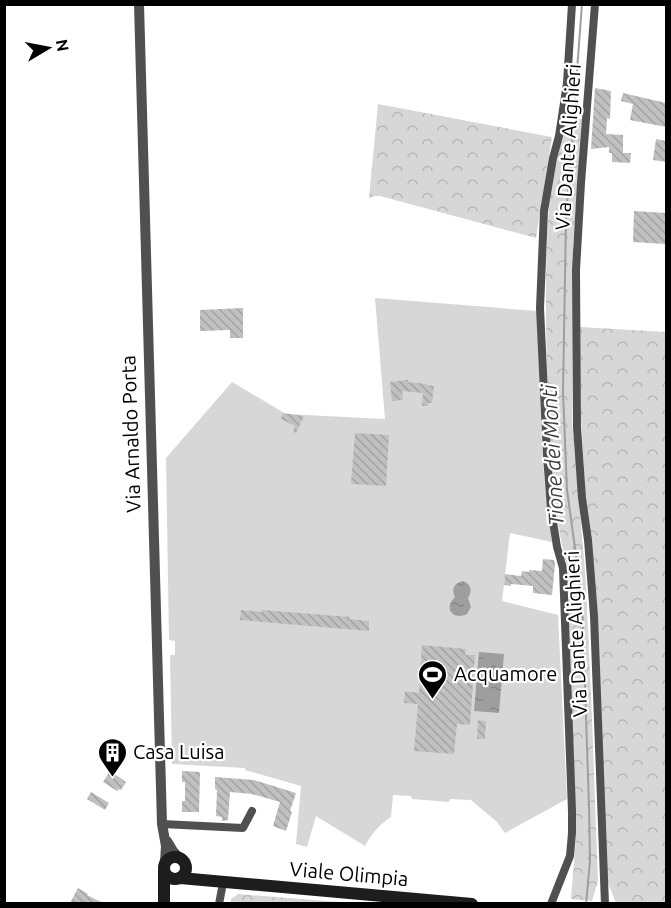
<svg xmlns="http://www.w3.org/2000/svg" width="671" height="908" font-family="Ubuntu,sans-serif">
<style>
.forest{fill:url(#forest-crowns)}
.garden{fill:#d7d7d7}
.water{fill:url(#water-ripples)}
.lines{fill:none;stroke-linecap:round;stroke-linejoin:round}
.stream{stroke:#9e9e9e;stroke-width:2}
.building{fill:url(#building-back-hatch)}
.minor{stroke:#505050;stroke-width:8}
.tertiary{stroke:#505050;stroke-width:10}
.secondary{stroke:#1d1d1d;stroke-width:12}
.labels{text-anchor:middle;stroke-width:4.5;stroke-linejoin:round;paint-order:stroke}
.street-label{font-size:20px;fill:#000;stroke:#fff}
.poi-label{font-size:20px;fill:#000;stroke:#fff;text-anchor:start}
.water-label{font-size:21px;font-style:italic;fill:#3f3f3f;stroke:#fff}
</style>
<defs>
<pattern id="forest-crowns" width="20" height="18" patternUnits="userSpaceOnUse" patternTransform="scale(1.5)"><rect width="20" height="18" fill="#d7d7d7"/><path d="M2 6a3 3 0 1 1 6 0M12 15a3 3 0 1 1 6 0" fill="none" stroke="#b7b7b7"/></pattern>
<pattern id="water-ripples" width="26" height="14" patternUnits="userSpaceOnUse" patternTransform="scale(1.5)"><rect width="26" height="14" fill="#9e9e9e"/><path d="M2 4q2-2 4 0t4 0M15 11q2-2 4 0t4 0" fill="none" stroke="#868686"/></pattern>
<pattern id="building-back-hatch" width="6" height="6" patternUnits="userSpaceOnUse" patternTransform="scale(1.5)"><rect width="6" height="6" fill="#c0c0c0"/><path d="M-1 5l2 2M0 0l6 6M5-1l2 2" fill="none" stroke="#a3a3a3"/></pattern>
</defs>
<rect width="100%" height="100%" fill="#fff"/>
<!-- forest -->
<path class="forest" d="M378,104L552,137L536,238L380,196H375L369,198Z
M566,118L582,119L573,248L572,420L586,583L592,718L598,881L592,901L571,899L576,837L567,565C552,510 550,454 548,398C546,334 544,271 549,207C552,177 559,147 566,118Z
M580,327L666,332V903H616L607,880L581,418Z
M238,894L353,903H231V899Z"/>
<!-- garden -->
<path class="garden" d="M375,298L537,311L542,447L545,488L552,542L510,533L502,601L558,615L567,799L505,833L497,822L471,800L450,799L449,802L412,799L411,796L393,795L391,817C380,824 371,834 365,846L316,816L307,847L296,844L301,786L245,770V768L172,764L170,655H175V641L169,640L166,458L232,382L286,414L385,419Z"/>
<!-- water -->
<path class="water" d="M463,581C471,584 473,591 468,598L471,607L467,614C453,621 443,608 455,597C451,589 454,583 463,581Z
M479,652L504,654L499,713L474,711Z"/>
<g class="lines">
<!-- stream -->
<path class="stream" d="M582,4L566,218L563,392L567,490L582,599L589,806L590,861L586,904"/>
</g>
<!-- building -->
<path class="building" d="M595,88L611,91L610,119L607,118L606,134L623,135V153H631L630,163L612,162V153H609V147L591,149Z
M623,93L666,103V127L630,120L633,104L621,101Z
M656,139L666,141V162L653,160Z
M634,211L666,213V244L633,242Z
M243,308V338H230V330L200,331V310Z
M408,380V382L427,384V385L434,386L432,403H428V406H422L423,393L402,391L403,400L392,401L390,382Z
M283,413L304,416L296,433L293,432L295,426L281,419Z
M355,433L389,435L386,486L351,484Z
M543,559L554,560L555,564L552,595L533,593V586L511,584V586L504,585L505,574L521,576L522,571L529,572V570L542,571Z
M241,610L262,612V610L350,617L349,619L369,621V631L240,620Z
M422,645L466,649L465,655H475L470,725L457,724L454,754L414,751L418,704L404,703L405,691L419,693Z
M478,720L486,721L485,739H477Z
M110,771L126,782L121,790L119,789L117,791L103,782Z
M182,771L200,772L199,812H182V801H185V782H182Z
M215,777L254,780L296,793L290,811L292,812L286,831L273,826L280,802L252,794L230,792L228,820L222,821V817L216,816L217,790L215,789Z
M91,792L109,803L105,810L87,799Z
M78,888L88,894L87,895L103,903H70Z"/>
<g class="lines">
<!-- minor -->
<path class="minor" d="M595,4L581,183L576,270L577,427L582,498L588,540L594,616L605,904
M162,824L243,828L252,811
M219,904L223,883
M551,904L570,856L572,833V811L563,568L557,547L551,509L547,456L540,308L544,211L553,158L559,136L567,83L572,4"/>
<!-- tertiary -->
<path class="tertiary" d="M139,4L162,824L166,846L165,862
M167,841L173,851L180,859"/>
<!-- secondary -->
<path class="secondary" d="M164 868a11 11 0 1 1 22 0a11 11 0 1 1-22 0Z
M180,878L472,904
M164,904V870"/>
</g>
<!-- icons -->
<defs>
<symbol id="stadium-pin" viewBox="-11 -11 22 30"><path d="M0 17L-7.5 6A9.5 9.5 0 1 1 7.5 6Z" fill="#000" stroke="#fff"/><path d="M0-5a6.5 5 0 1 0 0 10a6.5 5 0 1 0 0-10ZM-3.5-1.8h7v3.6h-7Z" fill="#fff"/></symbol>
<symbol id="building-pin" viewBox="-11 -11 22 30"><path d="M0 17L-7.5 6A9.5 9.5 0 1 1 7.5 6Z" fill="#000" stroke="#fff"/><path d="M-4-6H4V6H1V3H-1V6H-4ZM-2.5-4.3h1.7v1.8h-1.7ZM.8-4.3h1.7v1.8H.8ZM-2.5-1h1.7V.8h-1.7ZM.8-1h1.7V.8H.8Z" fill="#fff"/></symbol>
</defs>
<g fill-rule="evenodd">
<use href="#stadium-pin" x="416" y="658" width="33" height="45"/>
<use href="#building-pin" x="96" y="736" width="33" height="45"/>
</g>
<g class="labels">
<!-- street labels -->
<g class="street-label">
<text transform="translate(568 147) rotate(-86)" y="7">Via Dante Alighieri</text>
<text transform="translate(131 434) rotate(-92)" y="7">Via Arnaldo Porta</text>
<text transform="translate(576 634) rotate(-93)" y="7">Via Dante Alighieri</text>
<text transform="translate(349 874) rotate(5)" y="7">Viale Olimpia</text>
</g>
<!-- poi labels -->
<g class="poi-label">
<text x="454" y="681">Acquamore</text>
<text x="133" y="759">Casa Luisa</text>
</g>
<!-- water labels -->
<g class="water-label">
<text transform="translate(553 455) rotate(-93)" y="7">Tione dei Monti</text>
</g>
</g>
<!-- border -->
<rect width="671" height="908" fill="none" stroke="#000000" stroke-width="12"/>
<!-- north arrow -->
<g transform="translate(48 48) rotate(80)" stroke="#ffffff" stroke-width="4.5" paint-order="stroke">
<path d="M0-4.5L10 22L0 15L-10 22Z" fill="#000000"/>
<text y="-9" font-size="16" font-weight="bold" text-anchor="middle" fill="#000000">N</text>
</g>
</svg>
